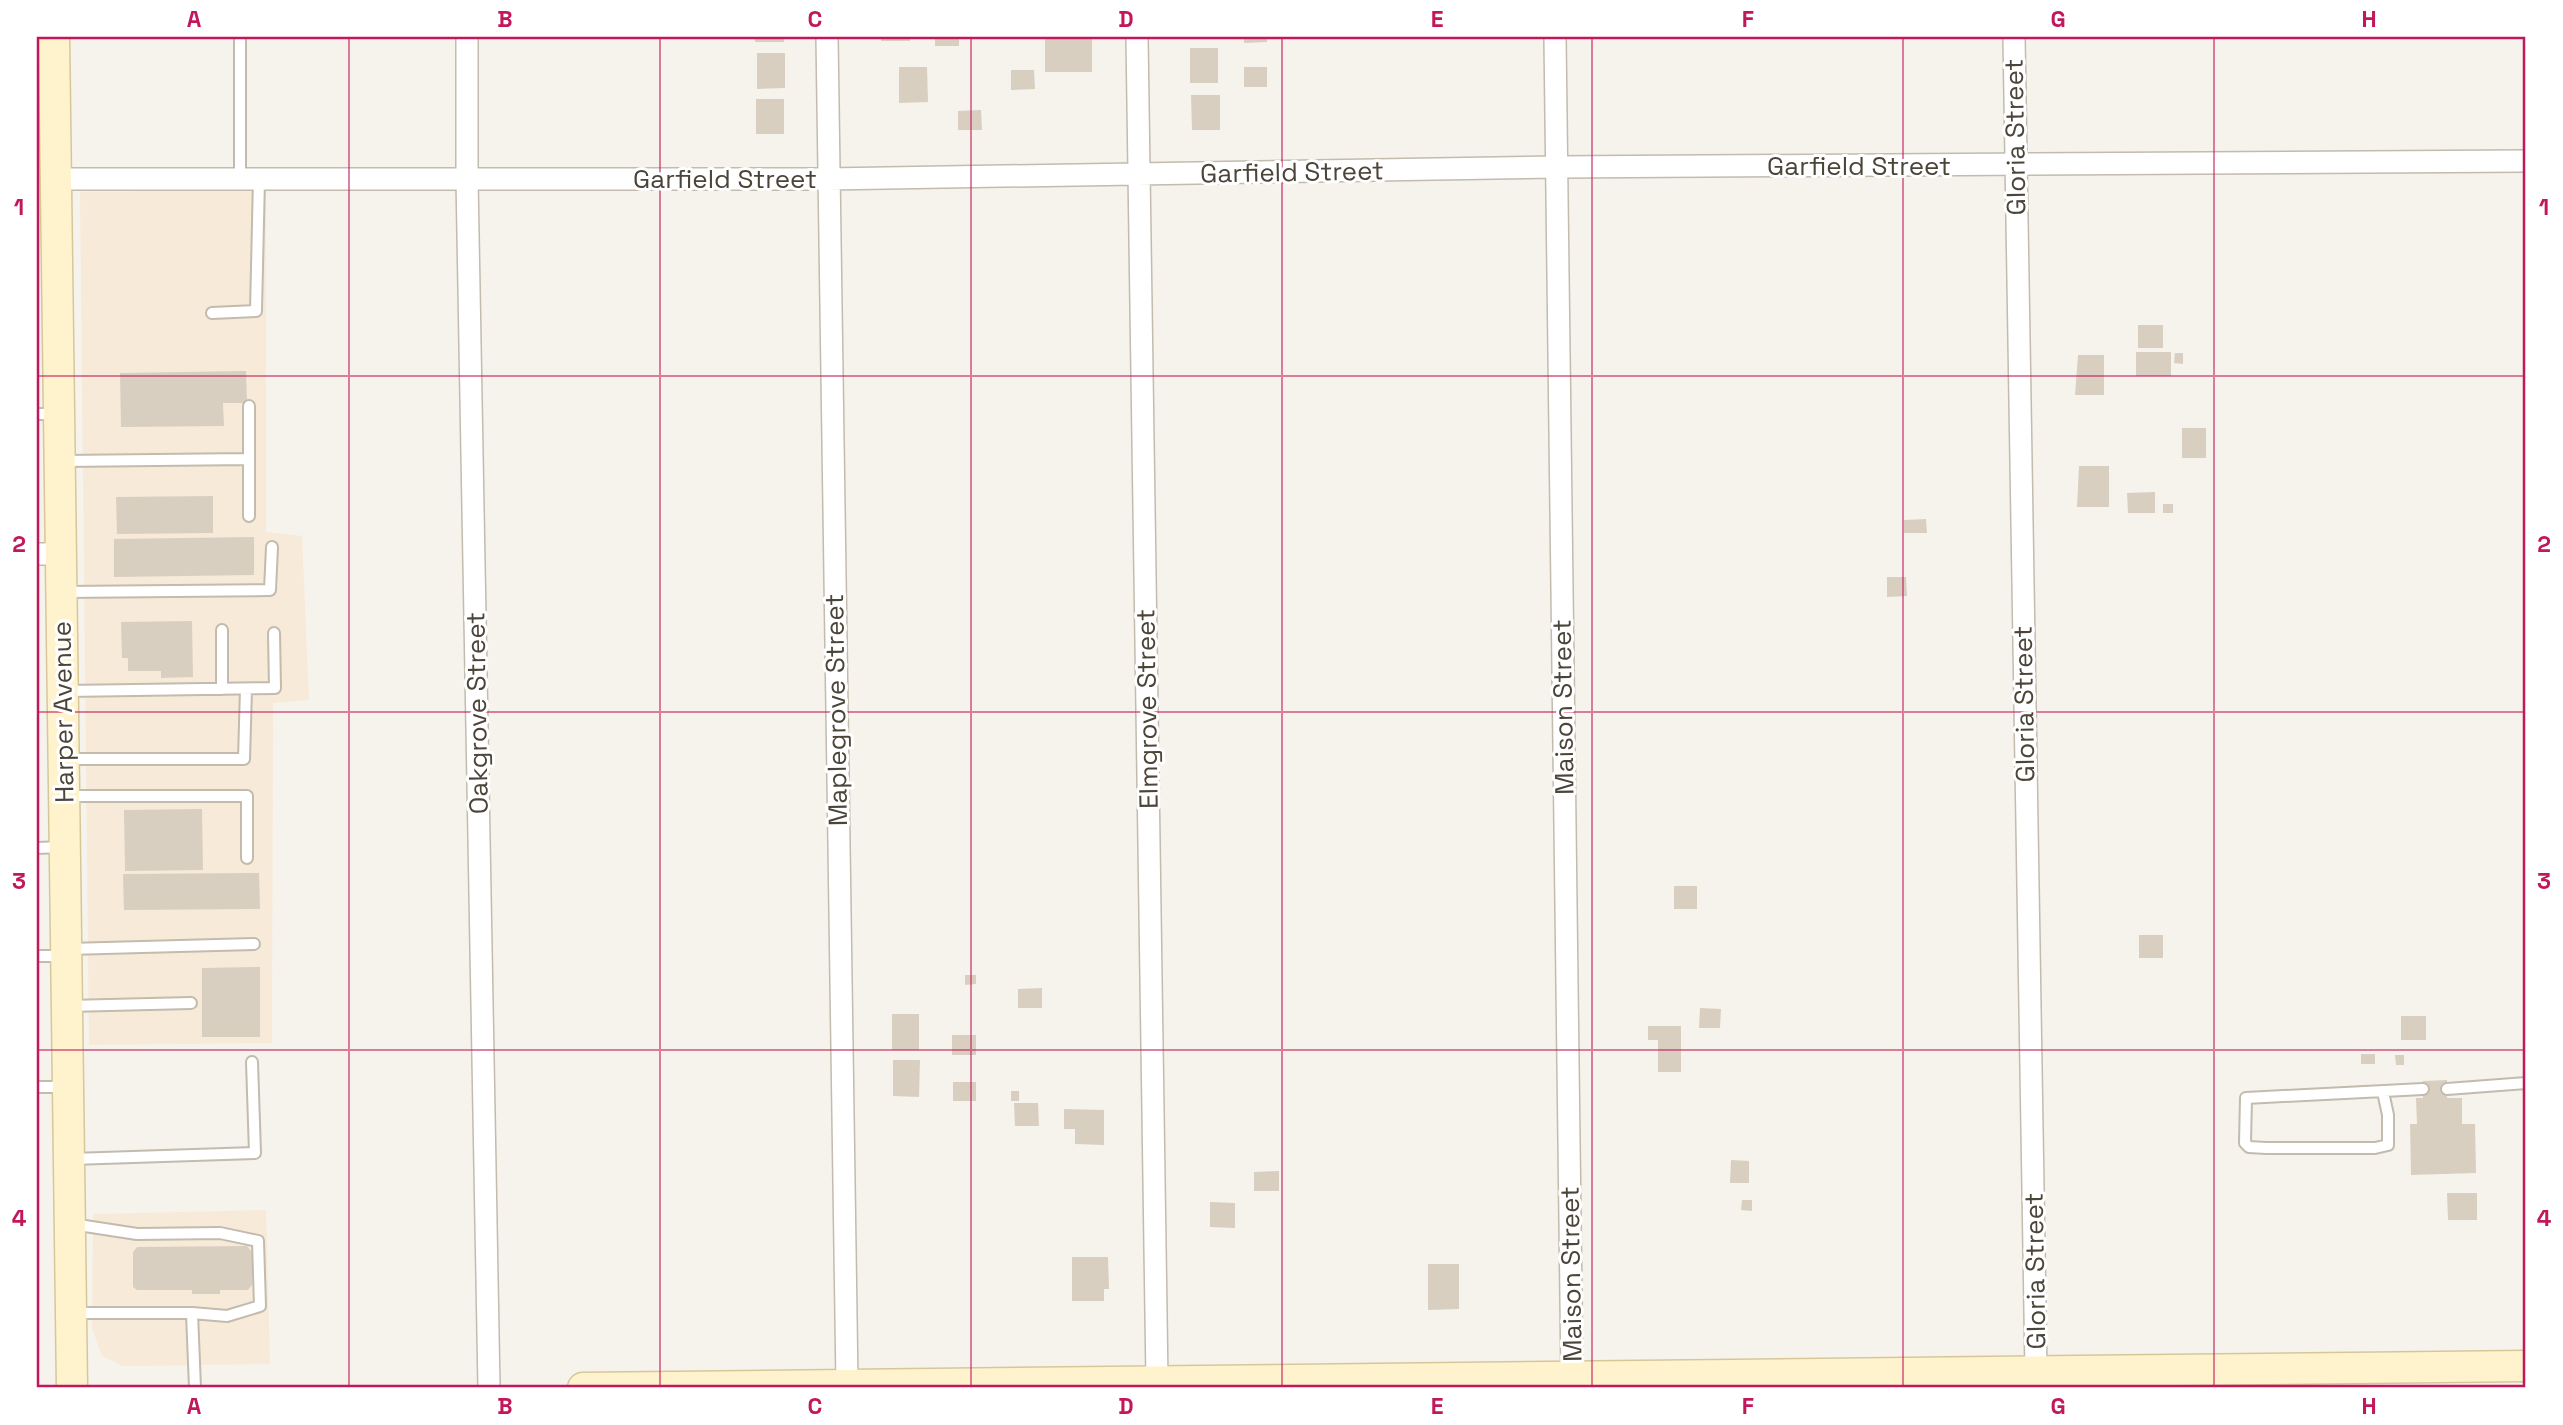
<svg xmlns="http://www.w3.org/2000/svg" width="2563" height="1425" font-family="'Space Grotesk',sans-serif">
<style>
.commercial{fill:#f7ead8}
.building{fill:#d8cfc1}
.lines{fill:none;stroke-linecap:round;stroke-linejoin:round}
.lane-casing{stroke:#c2bbae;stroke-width:14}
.street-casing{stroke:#c2bbae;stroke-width:24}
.secondary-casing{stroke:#d6c79b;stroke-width:33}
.lane{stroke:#fff;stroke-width:10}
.street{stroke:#fff;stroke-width:21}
.secondary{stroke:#fff3cd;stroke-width:30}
.grid{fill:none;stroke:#c2185b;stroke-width:2;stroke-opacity:0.55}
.labels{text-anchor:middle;stroke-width:6;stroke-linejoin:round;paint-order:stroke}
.street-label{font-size:26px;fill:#4b4439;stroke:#fff}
.neatline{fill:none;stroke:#c2185b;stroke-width:2.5}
.grid-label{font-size:23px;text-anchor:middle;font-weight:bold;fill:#c2185b}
</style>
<rect width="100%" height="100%" fill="#f6f3ec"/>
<!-- commercial -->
<path class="commercial" d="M266,190V532L302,536L309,700L273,703L272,1043L89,1045L80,192Z
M266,1210L270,1364L123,1366L102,1356L92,1328L93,1214Z"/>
<!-- building -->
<path class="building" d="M755,37H784V42H755Z
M881,37H910V41H881Z
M935,37H959V46H935Z
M1045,37H1092V72H1045Z
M1244,37H1267V42L1244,43Z
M1190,48H1218V83H1190Z
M757,53H785V88L757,89Z
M899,67H927L928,102L899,103Z
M1244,67H1267V87H1244Z
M1011,70H1034L1035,89L1011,90Z
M1191,95H1220V130H1192Z
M756,99H784V134H756Z
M981,110L982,130H958V111Z
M2138,325H2163V348H2138Z
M2136,352H2171V376H2136Z
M2175,353H2183V364L2174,363Z
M2078,355H2104V395H2075Z
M246,371L247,403H223L224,426L121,427L120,373Z
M2182,428H2206V458H2182Z
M2079,466H2109V507H2077Z
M2155,492V513H2128L2127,493Z
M213,496V533L117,534L116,497Z
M2163,504H2173V513H2163Z
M1926,519L1927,533H1904V520Z
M254,537V575L114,577V539Z
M1887,577H1906L1907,596L1887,597Z
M192,621L193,677L161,678V671H128V658H122L121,622Z
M202,809L203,870L125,871L124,810Z
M259,873L260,909L124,910L123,874Z
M1674,886H1697V909H1674Z
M2139,935H2163V958H2139Z
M260,967V1037H202V968Z
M965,975H976V984L965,985Z
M1042,988V1008H1018V989Z
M1700,1008L1721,1009L1720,1028H1699Z
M892,1014H919V1050H892Z
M2401,1016H2426V1040H2401Z
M1648,1026H1681V1072H1658V1040H1648Z
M952,1035H976V1055H952Z
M2361,1054H2375V1064H2361Z
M2395,1055H2404V1065H2396Z
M893,1060H920L919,1097L893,1096Z
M2447,1080V1098H2462V1124H2475L2476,1173L2411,1175L2410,1124H2417L2416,1098H2423V1081Z
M953,1082H976V1101H953Z
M1011,1091H1019V1101H1011Z
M1014,1103H1038L1039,1126H1015Z
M1064,1109L1104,1110V1145L1075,1144V1129H1064Z
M1731,1160L1749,1161V1183H1730Z
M1279,1171V1191H1254V1172Z
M2447,1193H2477V1220H2448Z
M1742,1200H1752V1211L1741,1210Z
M1210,1202L1235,1203V1228L1210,1227Z
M247,1246L252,1252V1285L248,1290H220V1294H192V1290H137L133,1287V1252L137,1247Z
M1072,1257H1108L1109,1289H1104V1301H1072Z
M1428,1264H1459V1309L1428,1310Z"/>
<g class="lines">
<defs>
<path id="lane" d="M240,37V179
M212,313L256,311L259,179
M249,406V459
M37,414H58
M63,461L249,459V516
M64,592L270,590L272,547
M222,689V630
M66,691L275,688L274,633
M67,759H244L246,689
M67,796H247V858
M37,848L62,847
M68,949L254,944
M37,956H64
M68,1006L191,1003
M37,1087H66
M2447,1089L2526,1083
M2383,1092L2388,1115V1145L2375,1148H2266L2249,1147L2245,1143L2246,1098L2423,1089
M72,1159L255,1153L252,1062
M72,1224L137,1234L220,1233L258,1241L260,1306L227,1316L192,1313
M74,1313H192L195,1388"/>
<path id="street" d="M467,37V179L489,1388
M827,37L847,1384
M1137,37L1157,1381
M1555,37L1572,1378
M2014,37L2036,1371
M57,179H828L1556,167L2526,161
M37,554H61"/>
<path id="secondary" d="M54,37L72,1388
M583,1388L2526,1366"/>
</defs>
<!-- lane casing -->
<use href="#lane" class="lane-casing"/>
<!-- street casing -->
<use href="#street" class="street-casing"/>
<!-- secondary casing -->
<use href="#secondary" class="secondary-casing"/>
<!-- lane -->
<use href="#lane" class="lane"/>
<!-- street -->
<use href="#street" class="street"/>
<!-- secondary -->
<use href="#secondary" class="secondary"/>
</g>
<!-- grid -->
<path class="grid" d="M349,37V1388M660,37V1388M971,37V1388M1282,37V1388M1592,37V1388M1903,37V1388M2214,37V1388M37,376H2526M37,712H2526M37,1050H2526"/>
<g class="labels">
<!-- street labels -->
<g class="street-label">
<text transform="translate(2015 137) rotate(-91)" y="9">Gloria Street</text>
<text x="1859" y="175">Garfield Street</text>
<text transform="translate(1292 172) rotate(-1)" y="9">Garfield Street</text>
<text x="725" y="188">Garfield Street</text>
<text transform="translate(2024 704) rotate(-91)" y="9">Gloria Street</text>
<text transform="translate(1563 707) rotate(-91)" y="9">Maison Street</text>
<text transform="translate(1147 709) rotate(-91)" y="9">Elmgrove Street</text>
<text transform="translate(836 710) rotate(-91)" y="9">Maplegrove Street</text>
<text transform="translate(63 712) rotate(-91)" y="9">Harper Avenue</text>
<text transform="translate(477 713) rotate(-91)" y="9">Oakgrove Street</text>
<text transform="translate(2035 1271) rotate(-91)" y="9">Gloria Street</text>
<text transform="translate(1571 1274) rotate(-91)" y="9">Maison Street</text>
</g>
</g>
<!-- border -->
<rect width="2563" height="1425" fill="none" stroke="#ffffff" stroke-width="77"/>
<rect x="38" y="38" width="2486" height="1348" class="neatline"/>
<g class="grid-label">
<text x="194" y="27">A</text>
<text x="505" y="27">B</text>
<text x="815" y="27">C</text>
<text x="1126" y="27">D</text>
<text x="1437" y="27">E</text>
<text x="1748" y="27">F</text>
<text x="2058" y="27">G</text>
<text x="2369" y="27">H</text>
<text x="19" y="215">1</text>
<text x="2544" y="215">1</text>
<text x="19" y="552">2</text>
<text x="2544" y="552">2</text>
<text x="19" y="889">3</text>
<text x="2544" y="889">3</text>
<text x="19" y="1226">4</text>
<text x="2544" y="1226">4</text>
<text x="194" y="1414">A</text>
<text x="505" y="1414">B</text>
<text x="815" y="1414">C</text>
<text x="1126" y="1414">D</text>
<text x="1437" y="1414">E</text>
<text x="1748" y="1414">F</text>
<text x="2058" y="1414">G</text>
<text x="2369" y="1414">H</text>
</g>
</svg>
